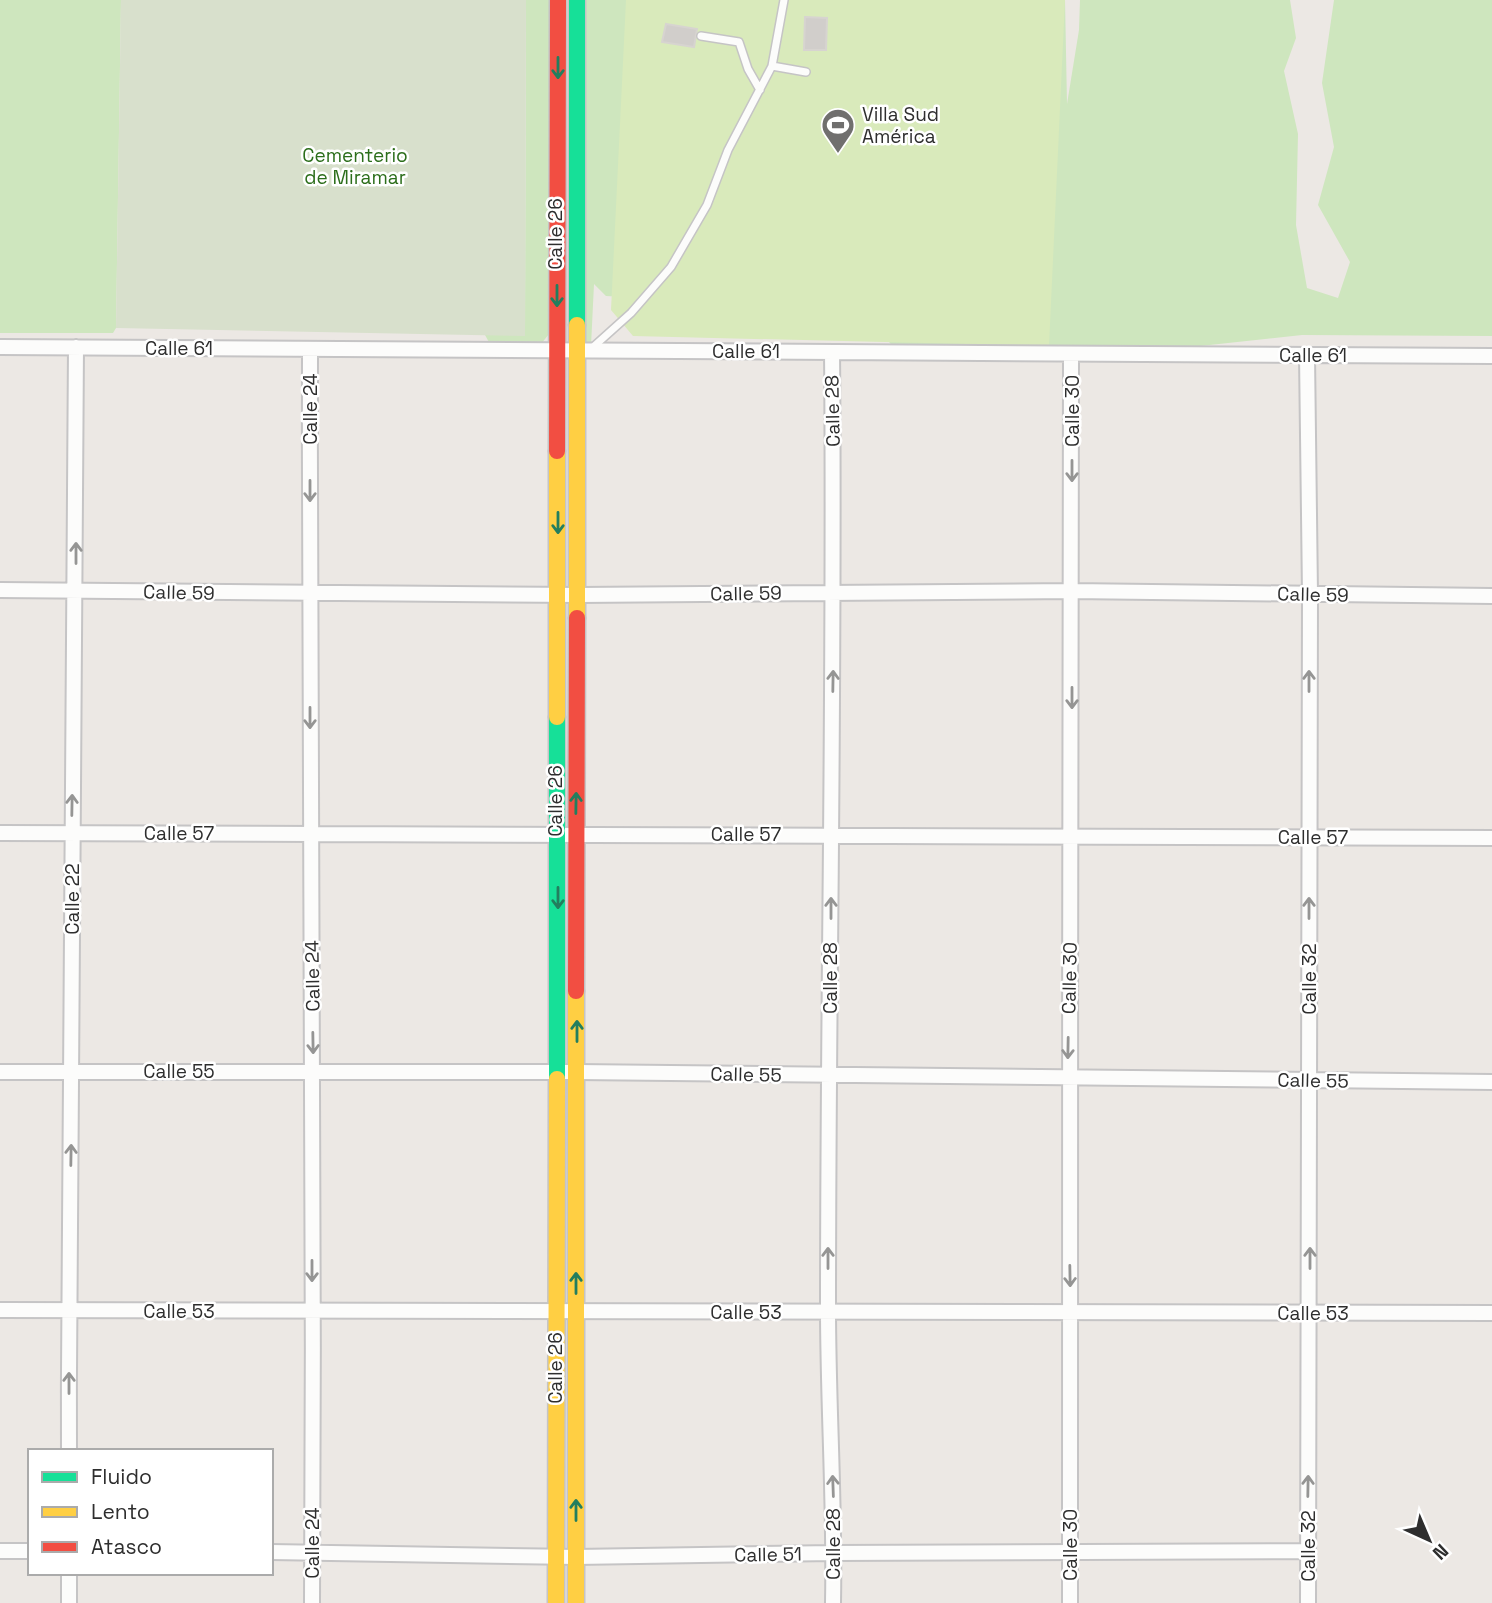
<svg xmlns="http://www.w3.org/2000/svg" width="1492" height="1603" font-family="'Space Grotesk',sans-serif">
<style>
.green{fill:#cee6be}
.cemetery{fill:#d8e0cc}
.pitch{fill:#d9eabb}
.building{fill:#d1cecb;stroke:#d7d4d0;stroke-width:2}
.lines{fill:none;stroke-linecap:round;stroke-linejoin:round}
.lane-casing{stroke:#c5c4c5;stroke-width:10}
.street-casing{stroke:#c5c4c5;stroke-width:18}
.fast-casing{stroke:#c5c4c5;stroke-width:19}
.slow-casing{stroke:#c5c4c5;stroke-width:19}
.jam-casing{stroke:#c5c4c5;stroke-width:19}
.lane{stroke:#fcfcfb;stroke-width:7}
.street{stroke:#fcfcfb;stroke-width:14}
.fast{stroke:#16e098;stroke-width:16}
.slow{stroke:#ffcf43;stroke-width:16}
.jam{stroke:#f24e42;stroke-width:16}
.oneway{stroke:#237e5e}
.oneway2{stroke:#959594}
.labels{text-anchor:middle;stroke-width:5;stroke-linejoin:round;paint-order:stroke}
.poi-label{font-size:19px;fill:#2e2e2e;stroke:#fff;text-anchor:start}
.park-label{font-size:19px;fill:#2c6e1b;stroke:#fff}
.street-label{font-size:19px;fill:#2e2e2e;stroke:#fff}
</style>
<rect width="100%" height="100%" fill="#ece8e4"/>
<!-- green -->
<path class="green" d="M0,0H121L116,328L113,333H0Z
M526,0H551L549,334L541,344H490L485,335H525Z
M585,0H630L625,297L606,296L594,284L591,346L586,345Z
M881,0H1065L1067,104L1079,30L1080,0H1290L1296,38L1284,71L1298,134L1296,225L1307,288L1338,298L1350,262L1318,205L1334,147L1322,83L1334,0H1492V336L1302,335L1154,351L1049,346L896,350L851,298Z"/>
<!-- cemetery -->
<path class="cemetery" d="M121,0H526L525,336L116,328Z"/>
<!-- pitch -->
<path class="pitch" d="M626,0H1065L1049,346L633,336L611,310Z"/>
<!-- building -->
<path class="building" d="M805,17L827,18L826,50H804Z
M666,24L697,29L694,47L662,42Z"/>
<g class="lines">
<defs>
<path id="lane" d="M701,36L739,42L748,69L760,90
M772,66L784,0
M592,348L631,313L671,267L707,205L728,150L772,66L806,72"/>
<path id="street" d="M0,347L1492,356
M310,349C309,767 315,1185 312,1603
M832,352C835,671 828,989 828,1308C828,1406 835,1504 833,1603
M1307,355L1310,594L1308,1603
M0,590L579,595L1072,591L1492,596
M0,833L1492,838
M0,1072H577L1492,1082
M0,1310L1492,1313
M69,1451C68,1083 76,715 76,347
M0,1551H30
M271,1552L576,1557L834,1553L1307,1551
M69,1603V1573
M1070,1603C1068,1187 1072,770 1071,354"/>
<path id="fast" d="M577,325V0
M557,1079V717"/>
<path id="slow" d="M577,618V325
M557,717V451
M556,1603L557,1079
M576,1603V991"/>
<path id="jam" d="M557,451L558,0
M576,991L577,618"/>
</defs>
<!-- lane casing -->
<use href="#lane" class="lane-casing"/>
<!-- street casing -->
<use href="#street" class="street-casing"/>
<!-- fast casing -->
<use href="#fast" class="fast-casing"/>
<!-- slow casing -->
<use href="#slow" class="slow-casing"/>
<!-- jam casing -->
<use href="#jam" class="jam-casing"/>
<!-- lane -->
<use href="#lane" class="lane"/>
<!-- street -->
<use href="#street" class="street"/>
<!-- fast -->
<use href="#fast" class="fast"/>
<!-- slow -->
<use href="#slow" class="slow"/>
<!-- jam -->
<use href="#jam" class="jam"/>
</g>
<!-- one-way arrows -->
<defs><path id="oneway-shaft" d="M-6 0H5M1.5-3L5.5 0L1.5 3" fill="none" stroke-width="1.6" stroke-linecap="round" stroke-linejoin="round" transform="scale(1.75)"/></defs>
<g class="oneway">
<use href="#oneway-shaft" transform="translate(558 68) rotate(90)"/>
<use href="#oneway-shaft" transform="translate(557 296) rotate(90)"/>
<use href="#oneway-shaft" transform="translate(558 523) rotate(90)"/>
<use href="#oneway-shaft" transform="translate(576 803) rotate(-89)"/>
<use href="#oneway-shaft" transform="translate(558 898) rotate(90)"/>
<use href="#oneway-shaft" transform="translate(577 1031) rotate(-90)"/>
<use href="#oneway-shaft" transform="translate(576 1283) rotate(-90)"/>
<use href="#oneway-shaft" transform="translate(576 1510) rotate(-90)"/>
</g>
<g class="oneway2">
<use href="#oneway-shaft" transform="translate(1072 471) rotate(90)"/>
<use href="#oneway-shaft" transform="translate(310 491) rotate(90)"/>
<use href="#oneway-shaft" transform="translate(76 553) rotate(-90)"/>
<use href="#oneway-shaft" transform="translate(833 681) rotate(-89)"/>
<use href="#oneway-shaft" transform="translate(1309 681) rotate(-90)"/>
<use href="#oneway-shaft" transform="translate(1072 698) rotate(90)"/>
<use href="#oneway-shaft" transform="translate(310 718) rotate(90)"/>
<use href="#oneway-shaft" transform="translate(72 805) rotate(-89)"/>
<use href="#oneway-shaft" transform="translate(831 908) rotate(-90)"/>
<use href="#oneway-shaft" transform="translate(1309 908) rotate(-90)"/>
<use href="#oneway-shaft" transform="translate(313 1043) rotate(89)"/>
<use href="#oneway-shaft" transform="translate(1068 1048) rotate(91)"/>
<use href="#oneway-shaft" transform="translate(71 1155) rotate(-89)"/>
<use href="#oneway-shaft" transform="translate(828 1258) rotate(-90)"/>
<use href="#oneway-shaft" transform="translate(1310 1258) rotate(-90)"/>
<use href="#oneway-shaft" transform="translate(312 1271) rotate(90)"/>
<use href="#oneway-shaft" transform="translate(1070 1276) rotate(89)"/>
<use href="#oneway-shaft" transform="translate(69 1383) rotate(-90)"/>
<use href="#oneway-shaft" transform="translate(833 1486) rotate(-92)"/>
<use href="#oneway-shaft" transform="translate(1308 1486) rotate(-89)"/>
</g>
<!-- icons -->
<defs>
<symbol id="stadium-pin" viewBox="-11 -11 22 30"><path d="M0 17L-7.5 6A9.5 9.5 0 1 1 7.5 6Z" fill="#706f6e" stroke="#fff"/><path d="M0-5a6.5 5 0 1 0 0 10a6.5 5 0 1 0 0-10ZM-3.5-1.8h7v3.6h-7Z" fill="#fff"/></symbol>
</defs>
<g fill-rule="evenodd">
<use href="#stadium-pin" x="819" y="106" width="38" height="52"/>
</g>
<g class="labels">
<!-- poi labels -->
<g class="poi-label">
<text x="862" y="121">Villa Sud<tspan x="862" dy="22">América</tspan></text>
</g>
<!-- park labels -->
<g class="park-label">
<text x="355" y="162">Cementerio<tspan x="355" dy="22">de Miramar</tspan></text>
</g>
<!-- street labels -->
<g class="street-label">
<text transform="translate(555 234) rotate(-90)" y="7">Calle 26</text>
<text x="179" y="355">Calle 61</text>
<text x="746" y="358">Calle 61</text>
<text x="1313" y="362">Calle 61</text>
<text transform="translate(310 409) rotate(-90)" y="7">Calle 24</text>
<text transform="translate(832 411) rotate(-91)" y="7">Calle 28</text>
<text transform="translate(1072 411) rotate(-90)" y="7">Calle 30</text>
<text transform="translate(179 592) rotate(1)" y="7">Calle 59</text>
<text transform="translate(746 593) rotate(-1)" y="7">Calle 59</text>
<text transform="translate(1313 594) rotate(1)" y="7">Calle 59</text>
<text transform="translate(555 801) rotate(-90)" y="7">Calle 26</text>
<text x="179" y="840">Calle 57</text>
<text x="746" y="841">Calle 57</text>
<text x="1313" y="844">Calle 57</text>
<text transform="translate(72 899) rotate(-90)" y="7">Calle 22</text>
<text transform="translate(312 976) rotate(-91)" y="7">Calle 24</text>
<text transform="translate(830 978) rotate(-90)" y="7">Calle 28</text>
<text transform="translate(1069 978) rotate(-89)" y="7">Calle 30</text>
<text transform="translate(1309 979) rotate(-90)" y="7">Calle 32</text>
<text x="179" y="1078">Calle 55</text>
<text transform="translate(746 1074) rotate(1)" y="7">Calle 55</text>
<text transform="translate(1313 1080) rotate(1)" y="7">Calle 55</text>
<text x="179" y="1318">Calle 53</text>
<text x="746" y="1319">Calle 53</text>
<text x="1313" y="1320">Calle 53</text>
<text transform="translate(555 1368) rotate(-90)" y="7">Calle 26</text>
<text transform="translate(312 1543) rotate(-90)" y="7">Calle 24</text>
<text transform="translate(833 1544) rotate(-90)" y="7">Calle 28</text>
<text transform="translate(1070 1545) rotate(-90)" y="7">Calle 30</text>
<text transform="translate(1308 1546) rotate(-90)" y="7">Calle 32</text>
<text transform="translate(768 1554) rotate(-1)" y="7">Calle 51</text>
</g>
</g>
<!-- legend -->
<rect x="28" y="1449" width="245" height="126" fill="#ffffff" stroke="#ababab" stroke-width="2"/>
<rect x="42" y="1472" width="35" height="10" fill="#16e098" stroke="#ababab" stroke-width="2"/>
<text x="91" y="1484" font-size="21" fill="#2e2e2e">Fluido</text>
<rect x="42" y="1507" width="35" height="10" fill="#ffcf43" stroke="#ababab" stroke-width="2"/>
<text x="91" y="1519" font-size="21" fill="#2e2e2e">Lento</text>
<rect x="42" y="1542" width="35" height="10" fill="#f24e42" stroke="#ababab" stroke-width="2"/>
<text x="91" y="1554" font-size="21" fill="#2e2e2e">Atasco</text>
<!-- north arrow -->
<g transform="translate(1429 1540) rotate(136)" stroke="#ffffff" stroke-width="5" paint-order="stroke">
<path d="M0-5L12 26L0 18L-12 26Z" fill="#2e2e2e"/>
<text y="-10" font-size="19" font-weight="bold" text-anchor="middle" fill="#2e2e2e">N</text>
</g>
</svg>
